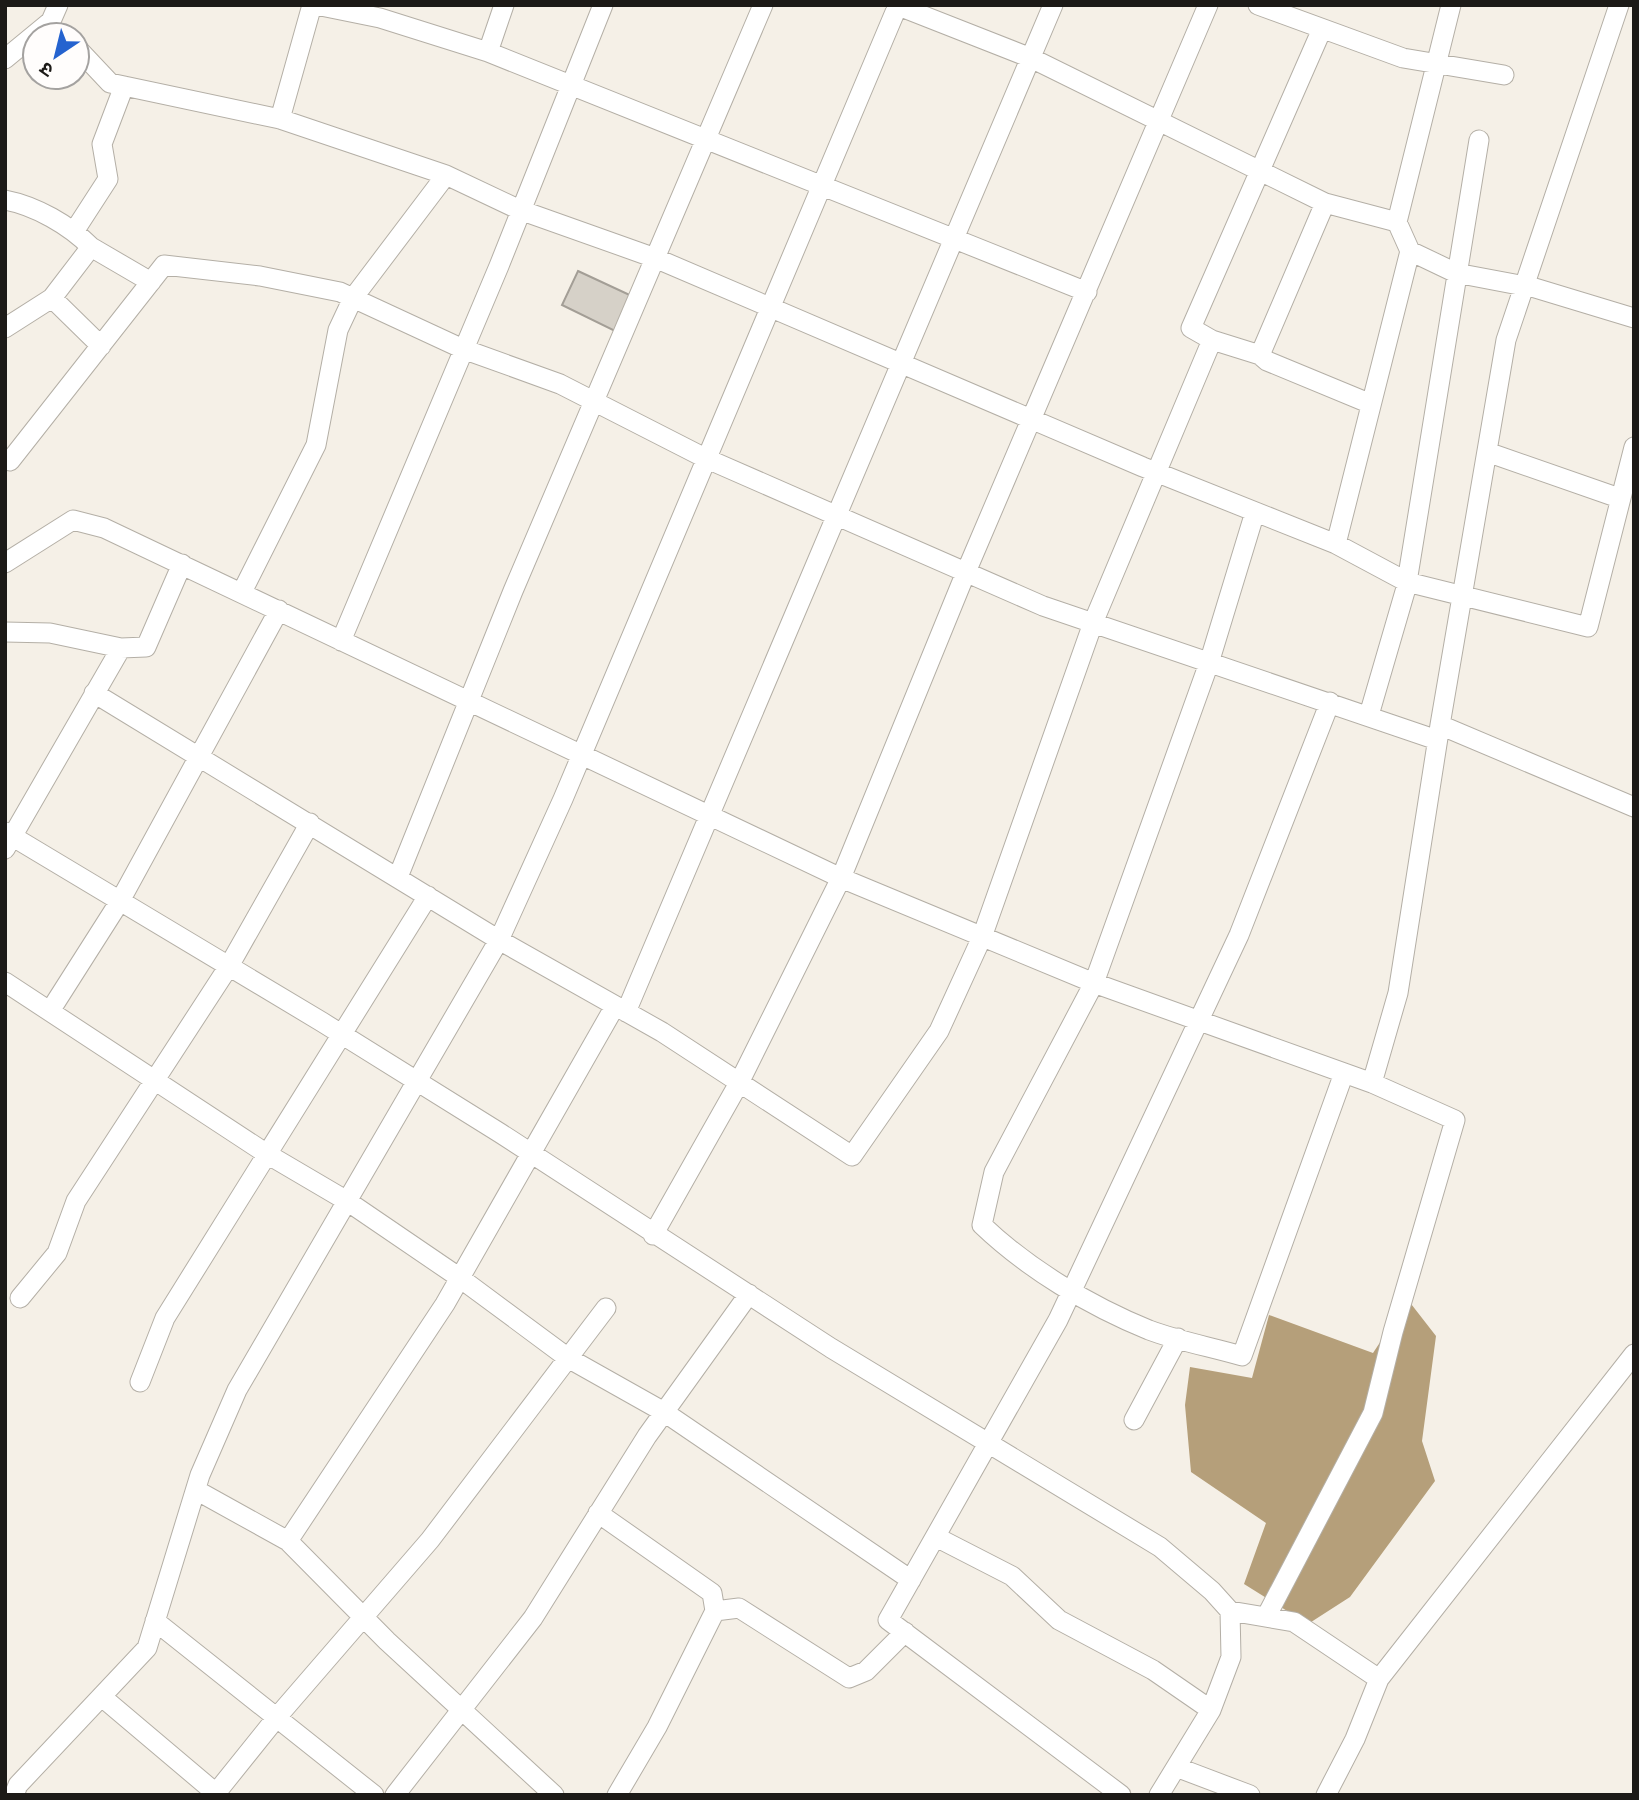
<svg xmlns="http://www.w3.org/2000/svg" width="1639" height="1800" font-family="Barlow,'Noto Sans Devanagari',sans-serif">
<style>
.water{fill:#b59f7a}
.building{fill:#d6d1c8;stroke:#a39e96;stroke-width:2}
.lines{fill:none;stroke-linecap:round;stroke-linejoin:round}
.minor-casing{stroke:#b4afa6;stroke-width:21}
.minor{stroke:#fff;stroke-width:19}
</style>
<rect width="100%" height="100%" fill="#f5f0e7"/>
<!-- water -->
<path class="water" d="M1408,1300L1436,1336L1422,1441L1435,1481L1350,1597L1308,1624L1244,1584L1266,1523L1191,1472L1185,1405L1190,1367L1252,1378L1269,1315L1373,1353Z"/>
<!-- building -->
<path class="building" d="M578,271L634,297L617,332L562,305Z"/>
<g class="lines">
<defs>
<path id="minor" d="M316,5L380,18L488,52L1087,292
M896,5L1031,58L1325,203L1397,222
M1258,5L1403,58L1504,75
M77,48L110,83L280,119L446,175L520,210L655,258L1143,467L1336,544L1407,582L1588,627L1634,447
M488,52L504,5
M5,59L51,21L58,5
M280,119L312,5
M5,200C36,206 69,225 91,247L52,298L101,346
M75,230L108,179L102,144L124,86
M91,247L151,282
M1410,251L1456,273L1535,288L1634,318
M5,328L52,298
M1212,340L1260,355L1267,361L1371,404
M1260,355L1325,203
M1487,452L1619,498
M10,461L164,265L260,276L340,292L463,349L560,384L705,458L1043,606L1437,740
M1255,512L1209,663L1094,983L994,1172L982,1225C1028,1269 1090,1306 1149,1330C1178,1341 1211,1347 1242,1356L1344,1073
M1336,544L1410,251L1397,222L1451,5
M5,563L73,520L104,528L841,878L1094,983L1372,1083L1398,993L1440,725L1506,340L1619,5
M242,592L316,445L338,330L353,298L446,175
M5,632L50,633L121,648
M341,641L499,266L603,5
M94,693L499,940L662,1032L852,1156L939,1031L982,937L1093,623L1212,340L1191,328L1322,29
M1369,715L1406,588L1479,140
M1440,725L1634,807
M5,832L322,1022L500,1133L831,1348L1160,1547L1212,1591L1230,1611L1231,1657L1211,1710L1159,1795
M5,849L121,648L146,647L182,564
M398,877L513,591L763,5
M5,982L267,1154L347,1201L460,1278L568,1358L664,1412L911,1580
M50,1011L120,901L279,610
M626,1012L1053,5
M653,1235L739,1083L841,878L966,572L1208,5
M20,1298L57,1253L76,1201L229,966L310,823
M140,1382L165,1318L428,896
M1134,1420L1178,1338
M196,1490L288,1541L387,1641L554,1795
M598,1513L712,1593L715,1611L657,1727L617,1795
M936,1537L1012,1576L1059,1620L1153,1670L1211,1710
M288,1541L445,1304L615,1006
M715,1611L739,1608L849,1678L866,1671L905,1632
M1230,1611L1294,1622L1379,1679
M1266,1617L1373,1413L1393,1332L1455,1120L1372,1083
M155,1621L374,1795
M102,1697L218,1795
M1176,1767L1250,1795
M216,1793L277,1717L430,1540L606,1308
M14,1795L18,1785L147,1648L200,1475L237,1390L499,940L563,799L898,5
M395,1795L533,1618L647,1436L749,1294
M1121,1795L888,1620L1058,1320L1239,935L1330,702
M1326,1795L1355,1739L1379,1679L1634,1354"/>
</defs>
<!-- minor casing -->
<use href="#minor" class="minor-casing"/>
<!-- minor -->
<use href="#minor" class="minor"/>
</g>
<!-- border -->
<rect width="1639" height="1800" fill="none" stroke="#1c1a17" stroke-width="14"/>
<!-- north arrow -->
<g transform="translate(56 56) rotate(215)"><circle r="33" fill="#fffdfc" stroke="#a4a2a0" stroke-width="2"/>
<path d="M0-5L12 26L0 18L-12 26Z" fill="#2563cf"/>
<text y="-10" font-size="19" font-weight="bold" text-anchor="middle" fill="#1c1a17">उ</text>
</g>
</svg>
